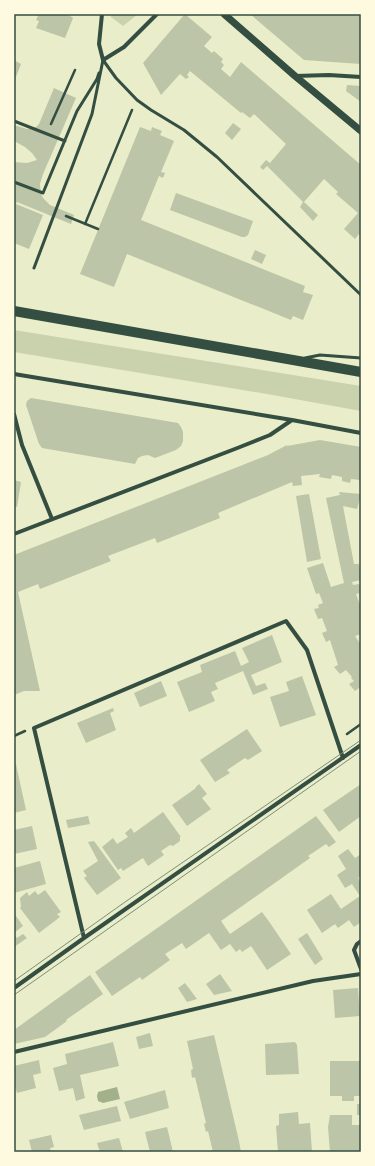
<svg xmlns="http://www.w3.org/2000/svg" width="375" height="1166" font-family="'Golos Text',sans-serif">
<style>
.green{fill:#cad2ad}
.water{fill:#a3b18a}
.building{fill:#bcc5a7}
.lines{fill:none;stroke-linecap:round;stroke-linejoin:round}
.path{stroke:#344e41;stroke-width:2.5}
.service{stroke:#344e41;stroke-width:3}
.minor{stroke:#344e41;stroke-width:4}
.tertiary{stroke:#344e41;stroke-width:7}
.primary{stroke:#344e41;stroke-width:10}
.tram{stroke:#7c8e77;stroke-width:1}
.neatline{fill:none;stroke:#344e41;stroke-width:1.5}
</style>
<rect width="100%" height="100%" fill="#e9edc9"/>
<!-- green -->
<path class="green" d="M111,14H138L123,26L111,17Z
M14,330L361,386V411L267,394L14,352Z"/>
<!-- water -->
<path class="water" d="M117,1087L120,1099L103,1103L98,1101L97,1096L98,1092Z"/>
<!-- building -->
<path class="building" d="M34,14H65L72,17L73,18L65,38L36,28L39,21L36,20L38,16Z
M250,14H361V64L304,60Z
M184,15H186L212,37L204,46L212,53L214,51L223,59L221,62L224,65L221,69L230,77L241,62L361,165V236L359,234L355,239L344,229L358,213L336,194L338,192L324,179L304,202L318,215L313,221L300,207L303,202L267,166L263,170L260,167L266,160L270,163L286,144L254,114L250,118L242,112L241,113L190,71L187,75L189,77L186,79L180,74L161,95L143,63Z
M14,60L21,64L14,82Z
M347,85L361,86V102L346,91Z
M54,88L76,98L43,174L40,184L41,194L43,198L50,205L74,215L71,224L17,202L16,204L43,215L29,249L14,243V162L27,163L37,160L32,153L25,147L14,141V125L27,129L36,127L39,124Z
M233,123L241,129L232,140L225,133Z
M140,127L151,131L152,127L162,131L160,135L174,141L161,172L165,173L163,178L159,176L141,220L305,286L303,292L313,295L303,320L293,316L291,320L127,254L114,287L80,274Z
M176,193L253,221L248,235L245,237H242L170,210Z
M255,250L266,255L262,264L251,259Z
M31,398L178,423L181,427L183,432V441L181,446L176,450L155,458L148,455L142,456L138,458L135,464L42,448L39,444L26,405L27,401Z
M320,440L361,447V484H359L360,480L351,479L350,483L342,481V477L332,475L331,479L319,477L320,474L301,476L302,485L293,486L292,482L218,513L220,518L157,543L155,538L108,556L111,561L40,589L38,584L18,592L40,691H24L14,695V555L268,455L287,445V446Z
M14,480L21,482L17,507L14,506Z
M339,492L361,494L357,509L343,506L354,564H359L361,576V580L352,582L353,585L359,584L361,590V593L356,594L361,608V634L355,636L361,645V691L359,688L355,691L349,684L354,681L351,678L352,677L346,670L340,674L334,667L338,665L330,640L326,642L322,633L327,631L322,618L318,619L314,609L319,608L318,605L323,603L319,593L316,594L307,568L323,563L331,587L344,583L326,498L340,495Z
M309,494L321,559L307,562L296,496Z
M272,635L282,662L251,675L256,686L265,683L268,689L253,695L243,671L215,683L218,689L211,692L215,701L189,712L177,682L202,672L200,665L235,651L241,666L249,662L242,648Z
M302,676L316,715L280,727L270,697L289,691L286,682Z
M161,681L167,696L140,707L134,693Z
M113,708L114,711L110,713L116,730L86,743L77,723Z
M247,729L262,751L248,760L245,758L227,770L230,773L215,782L200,760Z
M14,764H16L17,769L26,810L14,813Z
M199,784L207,794L202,798L211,809L187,826L172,805L196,788H195Z
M361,784V816L339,832L323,810Z
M163,812L181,837H180V841L173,846L170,845L161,851L164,855L148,866L143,858L123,871L121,868L118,870L102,847L113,838L117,844L128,837L125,833L131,828L134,833Z
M88,816L90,824L68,828L66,820Z
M316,816L336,842L329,847L326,844L308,856L310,858L221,921L230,934L262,912L270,923L291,954L267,970L251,946L242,952L240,949L236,952L230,944L221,950L209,933L186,949L182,943L165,954L170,960L142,980L140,977L112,996L95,972Z
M32,826L37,849L14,854V830Z
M94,841L121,878L97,895L84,878L87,876L83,871L98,861L88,842Z
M348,849L355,858L361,854V875L358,878L361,883V922L354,927L349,920L338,928L335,924L322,933L307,910L331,894L341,909L360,896L352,884L345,888L337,875L346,869L338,856Z
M40,861L46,884L14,893V868Z
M45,890L61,912L57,914L60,917L39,933L20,908L21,907L20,898L27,892L29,896L35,891L38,895Z
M14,913L23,926L14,933Z
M307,933L323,959L315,965L298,939Z
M14,934L17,938L23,934L27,938L14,947Z
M220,974L232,991L214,995L206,984Z
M90,975L103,994L66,1020L67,1021L45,1037L14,1044V1030Z
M185,983L197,999L187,1002L178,988Z
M358,988L360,1016L335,1018L333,990Z
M150,1033L153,1046L139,1049L136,1037Z
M214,1035L239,1141L241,1152H213L208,1131L206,1132L204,1124L206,1123L195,1077L192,1078L191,1070L193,1069L187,1041Z
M113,1042L119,1066L80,1075L85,1098L76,1101L73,1088L59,1091L53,1068L67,1064L65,1054Z
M295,1042L297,1045L299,1074L266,1075L265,1044Z
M39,1060L41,1073L33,1075L36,1088L17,1093L14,1082V1066Z
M330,1061H361V1096H354V1101H342V1096H330Z
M165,1090L169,1108L130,1119L124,1102Z
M357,1104H361V1115H357Z
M117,1106L121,1121L84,1130L79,1115Z
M298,1112L299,1124L310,1123L312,1152H278L276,1126L279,1125V1114Z
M330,1115H352V1125H361V1152H330L328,1127Z
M167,1127L173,1152H150L145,1132Z
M51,1135L54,1147L50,1148L51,1152H32L29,1140Z
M119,1138L123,1152H100L97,1143Z"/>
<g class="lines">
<!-- path -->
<path class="path" d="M51,124L75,70
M66,216L98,229
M85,224L132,110
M347,734L361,724
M14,736L25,731"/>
<!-- service -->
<path class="service" d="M103,60L116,78L137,100L151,110L184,130L217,157L361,295
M14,121L65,141
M14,182L43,193L77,111L97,79L99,73
M34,268L92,114L103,60
M305,358L320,355L361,358"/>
<!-- minor -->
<path class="minor" d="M102,14L99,44L103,60L124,47L157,14
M295,76L329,75L361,77
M14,374L292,420L361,433
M14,414L22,445L52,519
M14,534L240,447L270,435L292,420
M84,938L34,728L286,621L307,650L343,758
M361,941L357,944L354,950L361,969
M14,988L84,938L361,745
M14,1052L313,981L361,974"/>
<!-- tertiary -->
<path class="tertiary" d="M224,14L295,76L361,131"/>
<!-- primary -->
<path class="primary" d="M14,311L361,372"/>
<!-- tram -->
<path class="tram" d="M14,981L125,902L361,740
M14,995L361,751"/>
</g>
<!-- border -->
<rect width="375" height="1166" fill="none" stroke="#fefae0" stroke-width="30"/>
<rect x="15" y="15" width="345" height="1136" class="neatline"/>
</svg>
